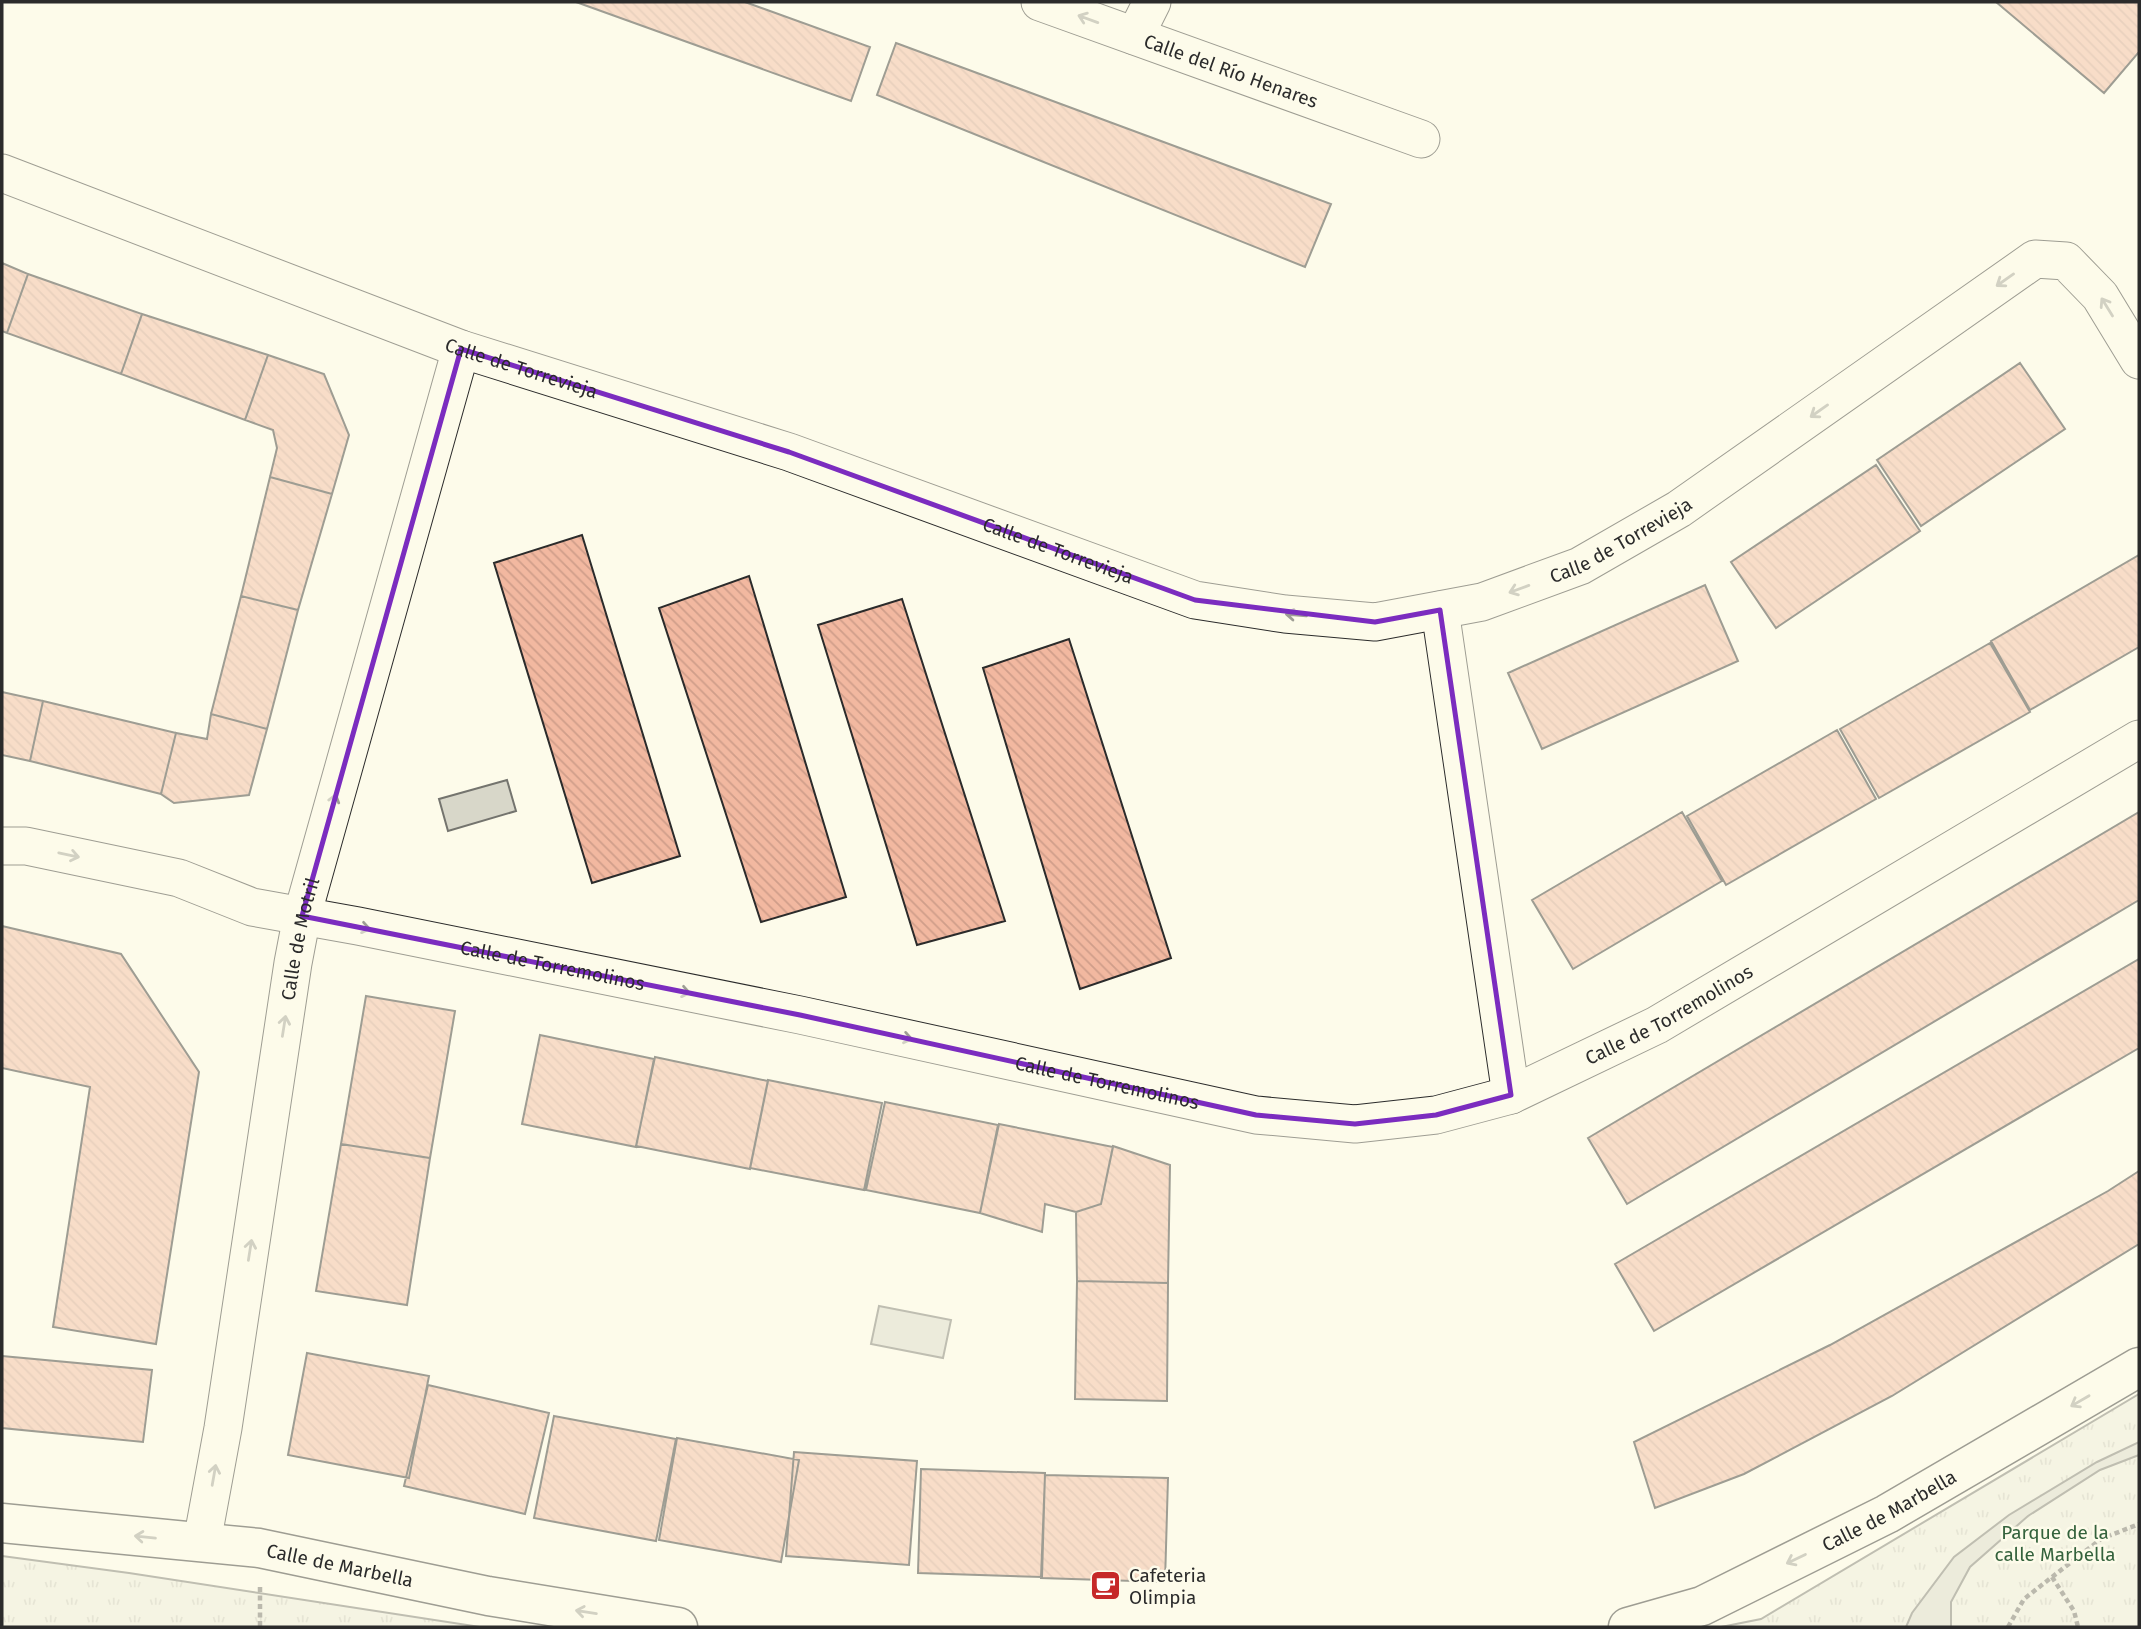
<svg xmlns="http://www.w3.org/2000/svg" width="2141" height="1629" font-family="'Fira Sans',sans-serif">
<style>
.park{fill:url(#park-tufts);stroke:#74746e;stroke-width:2}
.water{fill:#d8d7c9;stroke:#74746e;stroke-width:2}
.building{fill:url(#building-back-hatch);stroke:#2b2b2b;stroke-width:2}
.lines{fill:none;stroke-linecap:round;stroke-linejoin:round}
.minor-casing{stroke:#2b2b2b;stroke-width:39}
.tertiary-casing{stroke:#2b2b2b;stroke-width:41}
.path{stroke:#6a6964;stroke-width:4.5;stroke-dasharray:5 3.5;stroke-linecap:butt}
.minor{stroke:#fdfbea;stroke-width:37}
.tertiary{stroke:#fdfbea;stroke-width:38}
.oneway{stroke:#9e9d94}
.marked{fill:none;stroke:#7b2cbf;stroke-width:5;stroke-linejoin:round}
.labels{text-anchor:middle;stroke-width:5;stroke-linejoin:round;paint-order:stroke}
.street-label{font-size:19px;fill:#2b2b2b;stroke:#fdfbea}
.park-label{font-size:19px;fill:#34623c;stroke:#fdfbea}
.poi-label{font-size:19px;fill:#2b2b2b;stroke:#fdfbea;text-anchor:start}
</style>
<defs>
<pattern id="park-tufts" width="24" height="20" patternUnits="userSpaceOnUse" patternTransform="scale(1.75)"><rect width="24" height="20" fill="#ecebdb"/><path d="M3 7l-1-3M5 7V3M7 7l1-3M15 17l-1-3M17 17v-4M19 17l1-3" fill="none" stroke="#cbcabc"/></pattern>
<pattern id="building-back-hatch" width="6" height="6" patternUnits="userSpaceOnUse" patternTransform="scale(1.75)"><rect width="6" height="6" fill="#f2b8a0"/><path d="M-1 5l2 2M0 0l6 6M5-1l2 2" fill="none" stroke="#d09e8a"/></pattern>
</defs>
<rect width="100%" height="100%" fill="#fdfbea"/>
<!-- park -->
<path class="park" d="M2139,1394V1627H1721L1761,1619Z
M2,1556L129,1573L480,1627H2Z"/>
<!-- water -->
<path class="water" d="M507,780L516,811L448,831L439,799Z
M879,1306L951,1320L943,1358L871,1344Z
M2139,1442V1455L2100,1470L2028,1516L1970,1567L1951,1602V1627H1906L1912,1613L1954,1557L2009,1515L2097,1462Z"/>
<!-- building -->
<path class="building" d="M576,2H745L870,47L851,101Z
M1996,2H2139V52L2104,93Z
M896,43L1331,204L1305,267L877,95Z
M2,263L28,274L7,333L2,331Z
M28,274L142,314L121,374L7,333Z
M142,314L268,355L245,420L121,374Z
M268,355L324,374L349,435L332,494L270,477L277,448L273,430L245,420Z
M2020,363L2065,429L1921,526L1877,460Z
M1876,465L1920,531L1776,628L1731,562Z
M270,477L332,494L298,610L241,596Z
M582,535L680,856L592,883L494,563Z
M2139,555V647L2030,710L1991,641Z
M749,576L846,897L761,922L659,608Z
M1705,585L1738,661L1542,749L1508,673Z
M241,596L298,610L267,729L211,714Z
M902,599L1005,921L917,945L818,625Z
M1069,639L1171,958L1080,989L983,668Z
M1990,643L2030,712L1879,798L1840,729Z
M2,692L43,701L30,761L2,755Z
M43,701L176,733L161,794L30,761Z
M211,714L267,729L249,795L174,803L161,794L176,733L207,739Z
M1837,730L1876,799L1726,885L1687,816Z
M1682,812L1722,881L1573,969L1532,900Z
M2139,812V900L1627,1204L1588,1138Z
M2,926L121,954L199,1072L156,1344L53,1327L90,1087L2,1068Z
M2139,959V1048L1654,1331L1615,1264Z
M366,996L455,1011L430,1158L341,1144Z
M540,1035L654,1059L636,1147L522,1124Z
M655,1057L768,1081L750,1169L636,1146Z
M768,1080L882,1103L864,1190L750,1168Z
M885,1102L998,1125L980,1213L866,1190Z
M999,1124L1113,1147L1101,1204L1076,1212L1045,1204L1042,1232L980,1213Z
M341,1144L430,1158L407,1305L316,1291Z
M1113,1146L1170,1165L1168,1283L1077,1281L1076,1212L1101,1204Z
M2139,1171V1244L1892,1396L1744,1474L1655,1508L1634,1442L1830,1345L2108,1191Z
M1077,1281L1168,1283L1167,1401L1075,1399Z
M307,1353L429,1376L409,1478L288,1455Z
M2,1356L152,1370L143,1442L2,1428Z
M428,1385L549,1413L525,1514L404,1486Z
M554,1416L676,1439L656,1541L534,1518Z
M677,1438L799,1460L781,1562L659,1540Z
M794,1452L917,1461L909,1565L786,1556Z
M921,1469L1045,1473L1042,1577L918,1573Z
M1045,1475L1168,1478L1165,1582L1041,1578Z"/>
<g class="lines">
<defs>
<g id="minor">
<path id="s1" d="M1040,2L1421,139"/>
<path d="M1135,36L1152,2"/>
<path id="s2" d="M2,173L461,349L789,452L1195,600L1285,614L1375,622L1482,602L1580,566L1679,509L2035,259L2066,261L2100,296L2139,360"/>
<path d="M1440,610L1511,1095"/>
<path id="s3" d="M2,846H26L179,878L252,907L358,926L800,1015L1256,1115L1355,1124L1436,1115L1511,1095L1657,1025L2139,739"/>
<path id="s4" d="M202,1542L223,1428L293,963L302,916L461,349"/>
</g>
<g id="tertiary">
<path id="s5" d="M2,1523L259,1548L488,1596L678,1627"/>
<path id="s6" d="M1628,1627L1702,1606L1887,1514L2139,1367"/>
</g>
</defs>
<!-- minor casing -->
<use href="#minor" class="minor-casing"/>
<!-- tertiary casing -->
<use href="#tertiary" class="tertiary-casing"/>
<!-- path -->
<path class="path" d="M2052,1577L2074,1611L2078,1627
M260,1587V1627
M2008,1627L2024,1599L2052,1577L2101,1539L2139,1524"/>
<!-- minor -->
<use href="#minor" class="minor"/>
<!-- tertiary -->
<use href="#tertiary" class="tertiary"/>
</g>
<!-- one-way arrows -->
<defs><path id="oneway-shaft" d="M-6 0H5M1.5-3L5.5 0L1.5 3" fill="none" stroke-width="1.6" stroke-linecap="round" stroke-linejoin="round" transform="scale(1.75)"/></defs>
<g class="oneway">
<use href="#oneway-shaft" transform="translate(1088 19) rotate(-160)"/>
<use href="#oneway-shaft" transform="translate(2005 280) rotate(145)"/>
<use href="#oneway-shaft" transform="translate(2107 307) rotate(-122)"/>
<use href="#oneway-shaft" transform="translate(1819 411) rotate(145)"/>
<use href="#oneway-shaft" transform="translate(1519 589) rotate(160)"/>
<use href="#oneway-shaft" transform="translate(1296 615) rotate(-175)"/>
<use href="#oneway-shaft" transform="translate(333 804) rotate(-74)"/>
<use href="#oneway-shaft" transform="translate(69 855) rotate(12)"/>
<use href="#oneway-shaft" transform="translate(360 927) rotate(11)"/>
<use href="#oneway-shaft" transform="translate(680 991) rotate(11)"/>
<use href="#oneway-shaft" transform="translate(284 1026) rotate(-81)"/>
<use href="#oneway-shaft" transform="translate(902 1037) rotate(12)"/>
<use href="#oneway-shaft" transform="translate(250 1250) rotate(-81)"/>
<use href="#oneway-shaft" transform="translate(2080 1401) rotate(150)"/>
<use href="#oneway-shaft" transform="translate(214 1475) rotate(-80)"/>
<use href="#oneway-shaft" transform="translate(145 1537) rotate(-174)"/>
<use href="#oneway-shaft" transform="translate(1796 1559) rotate(154)"/>
<use href="#oneway-shaft" transform="translate(586 1612) rotate(-171)"/>
</g>
<!-- marked area -->
<path d="M0 0H2141V1629H0ZM461,349L789,452L1195,600L1375,622L1440,610L1511,1095L1436,1115L1355,1124L1256,1115L800,1015L302,916Z" fill="#fdfbea" fill-opacity=".55" fill-rule="evenodd"/>
<path class="marked" d="M461,349L789,452L1195,600L1375,622L1440,610L1511,1095L1436,1115L1355,1124L1256,1115L800,1015L302,916Z"/>
<!-- icons -->
<defs>
<symbol id="cafe-square" viewBox="-11 -11 22 22"><rect x="-9" y="-9" width="18" height="18" rx="4" fill="#c62828" stroke="#fdfbea"/><path d="M-5.5-4.5H6V0H3Q3 3.5 0 3.5H-2.5Q-5.5 3.5-5.5 0ZM3-3.2v2h1.7v-2ZM-6 4.5H4V6H-6Z" fill="#fff"/></symbol>
</defs>
<g fill-rule="evenodd">
<use href="#cafe-square" x="1088" y="1568" width="35" height="35"/>
</g>
<g class="labels">
<!-- street labels -->
<g class="street-label">
<text dy="7" stroke="none"><textPath href="#s1" startOffset="203">Calle del Río Henares</textPath></text>
<text dy="7" stroke="none"><textPath href="#s2" startOffset="555">Calle de Torrevieja</textPath></text>
<text dy="7" stroke="none"><textPath href="#s2" startOffset="1710">Calle de Torrevieja</textPath></text>
<text dy="7" stroke="none"><textPath href="#s2" startOffset="1122">Calle de Torrevieja</textPath></text>
<text dy="7" stroke="none"><textPath href="#s4" startOffset="611">Calle de Motril</textPath></text>
<text dy="7" stroke="none"><textPath href="#s3" startOffset="565">Calle de Torremolinos</textPath></text>
<text dy="7" stroke="none"><textPath href="#s3" startOffset="1720">Calle de Torremolinos</textPath></text>
<text dy="7" stroke="none"><textPath href="#s3" startOffset="1132">Calle de Torremolinos</textPath></text>
<text dy="7" stroke="none"><textPath href="#s6" startOffset="287">Calle de Marbella</textPath></text>
<text dy="7" stroke="none"><textPath href="#s5" startOffset="341">Calle de Marbella</textPath></text>
</g>
<!-- park labels -->
<g class="park-label">
<text x="2055" y="1539">Parque de la<tspan x="2055" dy="22">calle Marbella</tspan></text>
</g>
<!-- poi labels -->
<g class="poi-label">
<text x="1129" y="1582">Cafeteria<tspan x="1129" dy="22">Olimpia</tspan></text>
</g>
</g>
<!-- border -->
<rect width="2141" height="1629" fill="none" stroke="#2b2b2b" stroke-width="7"/>
</svg>
